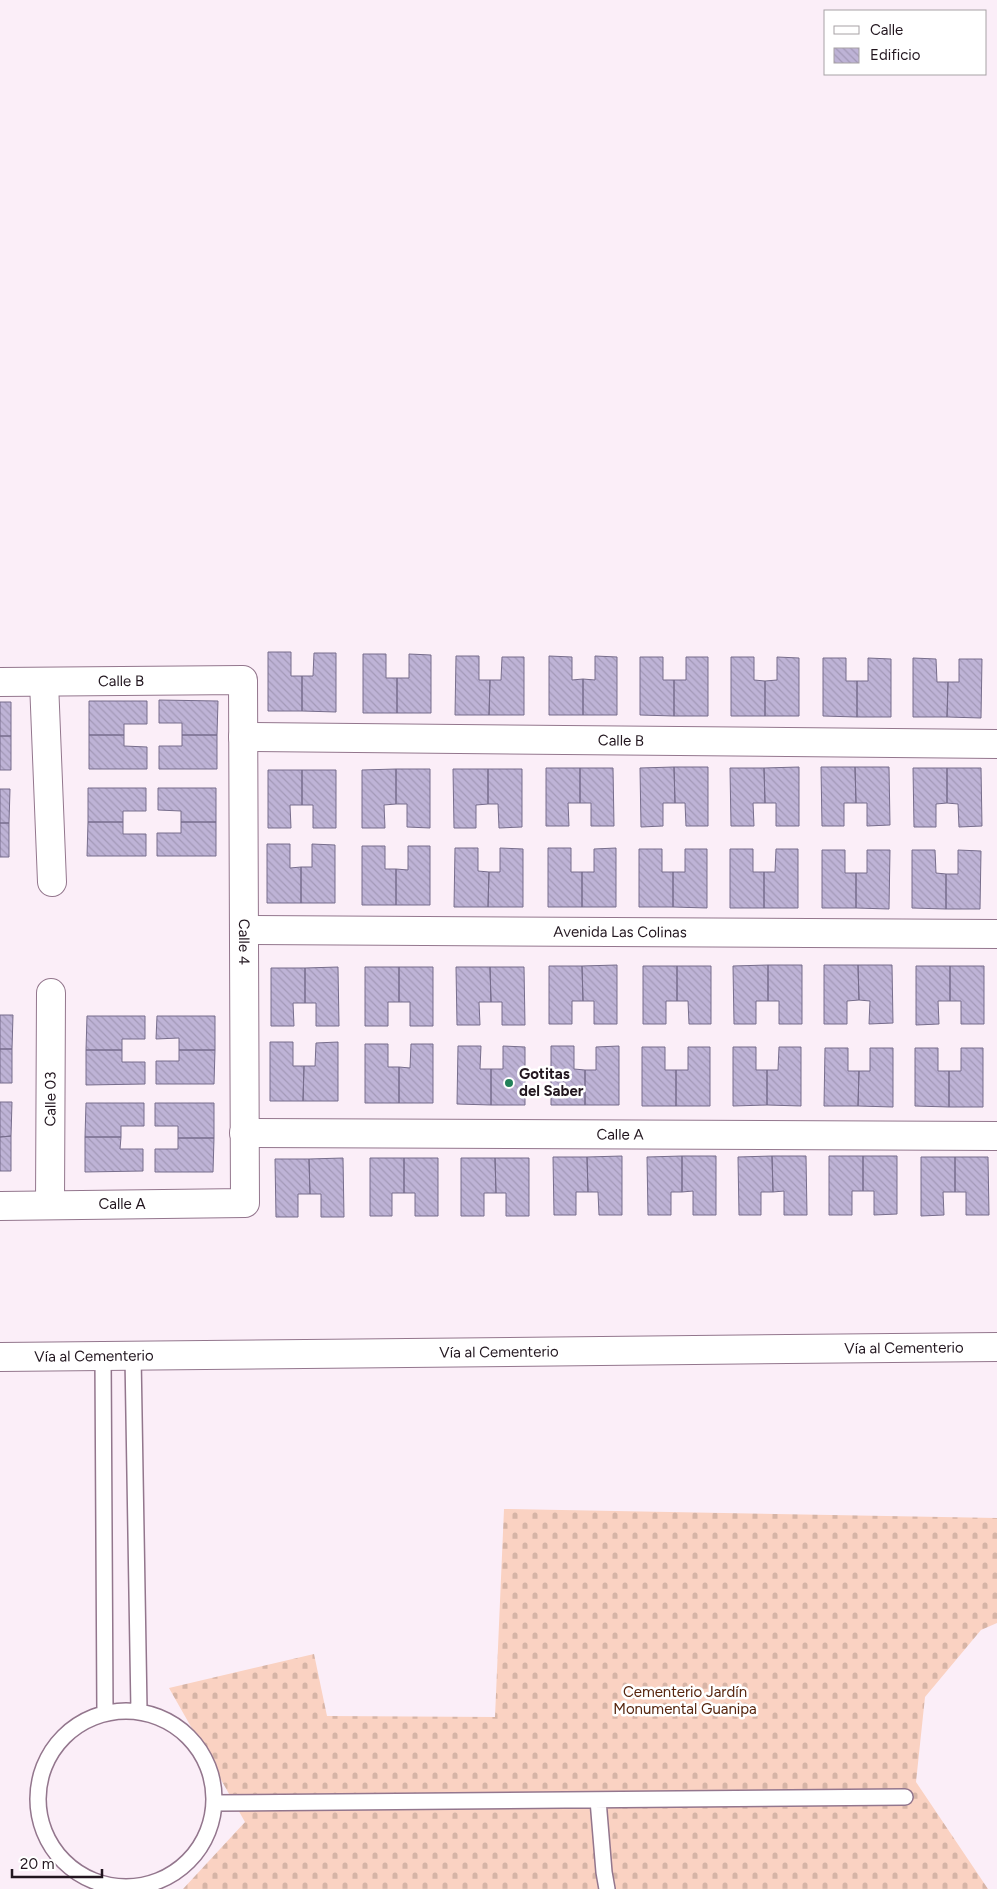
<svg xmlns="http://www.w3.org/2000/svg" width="997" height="1889" font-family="Figtree,sans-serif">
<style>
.cemetery{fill:url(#cemetery-stones)}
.building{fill:url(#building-back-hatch);stroke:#776d8c}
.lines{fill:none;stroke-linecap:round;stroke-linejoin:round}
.service-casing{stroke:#93768d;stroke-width:18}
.minor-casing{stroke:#93768d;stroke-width:30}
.service{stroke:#fff;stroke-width:15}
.minor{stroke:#fff;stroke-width:28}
.poi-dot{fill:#228159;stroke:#fff;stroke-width:2}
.labels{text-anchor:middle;stroke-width:5;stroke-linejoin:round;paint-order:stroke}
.street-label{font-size:15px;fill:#22161f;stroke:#fff}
.poi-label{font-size:15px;font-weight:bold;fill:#22161f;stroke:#fff;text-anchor:start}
.park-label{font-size:15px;fill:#56250e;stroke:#fff}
</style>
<defs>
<pattern id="cemetery-stones" width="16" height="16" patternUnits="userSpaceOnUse" patternTransform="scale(1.25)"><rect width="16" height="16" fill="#fad2c2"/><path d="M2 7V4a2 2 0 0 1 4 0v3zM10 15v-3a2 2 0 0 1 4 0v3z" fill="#d6b4a6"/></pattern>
<pattern id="building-back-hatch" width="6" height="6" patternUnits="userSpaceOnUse" patternTransform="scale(1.25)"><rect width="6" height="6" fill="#beb3d6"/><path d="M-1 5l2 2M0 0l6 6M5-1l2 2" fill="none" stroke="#a399b7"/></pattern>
</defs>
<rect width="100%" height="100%" fill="#fbeef8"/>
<!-- cemetery -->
<path class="cemetery" d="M504,1509L997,1518V1623L981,1630L925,1697L916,1782L988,1889H183L245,1822L169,1688L314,1654L327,1716L495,1717Z"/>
<!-- building -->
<path class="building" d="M268,652H291V676H302V711H268Z
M314,653H336V712L302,711V676H313Z
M363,654H386V678H397V713H363Z
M409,654L431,655V713H397V678H409Z
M456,656H479V680H490L489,715H455Z
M549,656L572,657V680L583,679V715H549Z
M595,656L617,657V715H583V679L595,680Z
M502,657H524V715H489L490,680H501Z
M640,657H663V680H674V716L640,715Z
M686,657H708V716H674V680H686Z
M731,657H754V680L765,681V716H731Z
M777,657L799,658V716H765V681L777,680Z
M823,658H846V681H857V717L823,716Z
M868,658L891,659V717H857V681H868Z
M913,658L936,659L937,682H948L947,717H913Z
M959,659H982L981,718L947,717L948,682H959Z
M159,700L218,701L217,735H182V723H159Z
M89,701H147V724H124V735H89Z
M0,702H11V736H0Z
M89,735H124V746L147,747V769H89Z
M182,735H217V769H159V746H182Z
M0,736H11V770H0Z
M674,767H708V826H686L685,803H675Z
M674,767L675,803H663V826L641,827L640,768Z
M799,767V826H776V803H765L764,768Z
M821,767H855L856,803H844V826H822Z
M855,767H889L890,825L867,826V803H856Z
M546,768H580V803H568L569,826H546Z
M580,768H613L614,826H591V803H580Z
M730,768H764L765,803H753L754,826H731Z
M913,768H947V803L936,804V827H914Z
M947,768H981L982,826L959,827L958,804L947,803Z
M396,769H430V828L407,827V804H396Z
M396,769V804L384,805L385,828H362V770Z
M453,769H488V804L476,805V828H454Z
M488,769H522V827L499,828L498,804H488Z
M268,770H302V805H290L291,828H268Z
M302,770H336V828H313V805H302Z
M88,788H146V811H123V822H88Z
M158,788H216V822H181V811L158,810Z
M0,789H10L9,823H0Z
M88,822H123V834H146V856H87Z
M181,822H216V856H157V833H181Z
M0,823H9V857H0Z
M267,844H290V868L301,867V903H267Z
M312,844L335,845V903H301V867H312Z
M362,846H385V869H396V905H362Z
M408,846H430V905H396V869L408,870Z
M455,848H478V871L489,872L488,907H454Z
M500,848L523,849V907H488L489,872H500Z
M548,848H571V872H582V907H548Z
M616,848V907H582V872H594V849Z
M639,849H662V872H673V907H639Z
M685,849H707V908L673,907V872H685Z
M730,849H753V872H764V908H730Z
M776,849H798V908H764V872H775Z
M822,850H845V873H856V908H822Z
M867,850H890L889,909L856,908V873H867Z
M912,850H935L936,873L946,874V909L912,908Z
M958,850L981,851L980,909H946V874H958Z
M617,965V1024H594V1001H583L582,966Z
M768,965H802V1024H779V1001H768Z
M768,965V1001H756V1024H734L733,966Z
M824,965H858L859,1000L847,1001V1024H824Z
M858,965H892L893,1023L869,1024L870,1001L859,1000Z
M549,966H582L583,1001H572V1024H549Z
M643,966H677V1001H666V1024H643Z
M677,966H711V1024H689L688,1001H677Z
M916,966H950V1001H938L939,1024L916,1025Z
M950,966H984V1024H961V1001H950Z
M338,967L339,1026H316V1003H305V968Z
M365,967H399V1002H388V1026H365Z
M399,967H433V1026H410V1002H399Z
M456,967H490L491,1002H479L480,1025H457Z
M490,967H524L525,1025H502V1002H491Z
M271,968H305V1003H293L294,1026H271Z
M0,1015H13L12,1049H0Z
M87,1016H145V1039H122V1050H86Z
M157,1016H215V1050H179V1038L156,1039Z
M270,1042H293V1066H304L303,1101H270Z
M338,1042V1101H303L304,1066H315L316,1043Z
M365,1044H388V1067H399V1103H365Z
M411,1044H433V1103H399V1067L410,1068Z
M458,1046H481L480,1069H491V1105L457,1104Z
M503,1046L525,1047V1105H491V1069H503Z
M551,1046H574V1069L585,1070V1105H551Z
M619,1046V1105H585V1070H596V1047Z
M642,1047H665V1070H676V1106H642Z
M688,1047H710V1106H676V1070H688Z
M733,1047H756V1070H767V1105L733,1106Z
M779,1047H801V1106L767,1105V1070H778Z
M825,1048H848V1071H859L858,1106H824Z
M870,1048H893V1107L858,1106L859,1071H870Z
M915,1048H938V1071H949V1107L915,1106Z
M961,1048H983V1107H949V1071H961Z
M0,1049H12V1083H0Z
M86,1050H122V1062H145V1084L86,1085Z
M179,1050H215L214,1084H156V1061H179Z
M0,1102H12L11,1136L0,1137Z
M86,1103H144V1126H121V1137H85Z
M155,1103H214V1138H178V1126H155Z
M11,1136V1171H0V1137Z
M85,1137H121L120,1149H143V1171L85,1172Z
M178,1138H214L213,1172H155V1149H178Z
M622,1156V1215H599L598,1192H588L587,1157Z
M682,1156H716V1215H693V1191L682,1192Z
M682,1156V1192H671V1215H648L647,1157Z
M772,1156H806L807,1215H784V1191L773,1192Z
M772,1156L773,1192H761V1215H739L738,1157Z
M829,1156H863V1191H852V1215H829Z
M863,1156H897V1214L874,1215V1191H863Z
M553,1157H587L588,1192H576V1215H554Z
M921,1157H955V1192H943L944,1215L921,1216Z
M955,1157H988L989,1215H966V1192H955Z
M343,1158L344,1217H321V1194H310L309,1159Z
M370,1158H404V1193H392V1216H370Z
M404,1158H438V1216H415V1193H404Z
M461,1158H495L496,1193H484V1216H461Z
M495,1158H529V1216H506V1193H496Z
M275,1159H309L310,1194H298V1217H276Z"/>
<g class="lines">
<defs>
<path id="service" d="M103,1356L105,1712
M133,1356L139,1710
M38 1799a88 88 0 1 1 176 0a88 88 0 1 1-176 0Z
M598,1800L604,1872L607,1889
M214,1803L905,1797"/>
<g id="minor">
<path id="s1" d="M0,682L243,680L245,1203L0,1206"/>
<path d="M44,682L52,882"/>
<path id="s2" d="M243,737L997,744"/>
<path id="s3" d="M244,930L997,934"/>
<path id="s4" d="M244,1133L997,1136"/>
<path id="s5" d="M50,1204L51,993"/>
<path id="s6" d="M0,1357L997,1347"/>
</g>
</defs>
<!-- service casing -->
<use href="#service" class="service-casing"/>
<!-- minor casing -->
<use href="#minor" class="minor-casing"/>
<!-- service -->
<use href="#service" class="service"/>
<!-- minor -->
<use href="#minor" class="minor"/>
</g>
<!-- markers -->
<circle class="poi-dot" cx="509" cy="1083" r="5"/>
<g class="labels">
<!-- street labels -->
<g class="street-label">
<text dy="5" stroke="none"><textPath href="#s1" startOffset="121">Calle B</textPath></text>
<text dy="5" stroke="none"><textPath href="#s2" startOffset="378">Calle B</textPath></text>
<text dy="5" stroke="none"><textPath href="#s3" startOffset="376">Avenida Las Colinas</textPath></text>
<text dy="5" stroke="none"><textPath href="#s1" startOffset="505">Calle 4</textPath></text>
<text dy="5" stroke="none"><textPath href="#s5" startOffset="105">Calle 03</textPath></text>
<text dy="5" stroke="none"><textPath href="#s4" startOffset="376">Calle A</textPath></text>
<text x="122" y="1209">Calle A</text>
<text dy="5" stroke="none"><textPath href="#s6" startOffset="904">Vía al Cementerio</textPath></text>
<text dy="5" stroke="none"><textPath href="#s6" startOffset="499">Vía al Cementerio</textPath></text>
<text dy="5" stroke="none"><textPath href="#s6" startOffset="94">Vía al Cementerio</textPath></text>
</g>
<!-- poi labels -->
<g class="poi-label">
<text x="519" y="1079">Gotitas<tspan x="519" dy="17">del Saber</tspan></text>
</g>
<!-- park labels -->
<g class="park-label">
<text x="685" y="1697">Cementerio Jardín<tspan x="685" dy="17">Monumental Guanipa</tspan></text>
</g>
</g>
<!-- legend -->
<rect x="824" y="10" width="162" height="65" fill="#ffffff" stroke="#a7a2a5"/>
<rect x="834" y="26" width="25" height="8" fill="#ffffff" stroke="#a7a2a5"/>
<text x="870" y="35" font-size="15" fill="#22161f">Calle</text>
<rect x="834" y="48" width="25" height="15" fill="url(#building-back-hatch)" stroke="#a7a2a5"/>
<text x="870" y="60" font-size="15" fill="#22161f">Edificio</text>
<!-- scale -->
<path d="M12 1869v8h90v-8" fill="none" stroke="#22161f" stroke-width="2.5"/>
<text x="20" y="1869" font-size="15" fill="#22161f" stroke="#ffffff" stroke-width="4" paint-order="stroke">20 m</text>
</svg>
